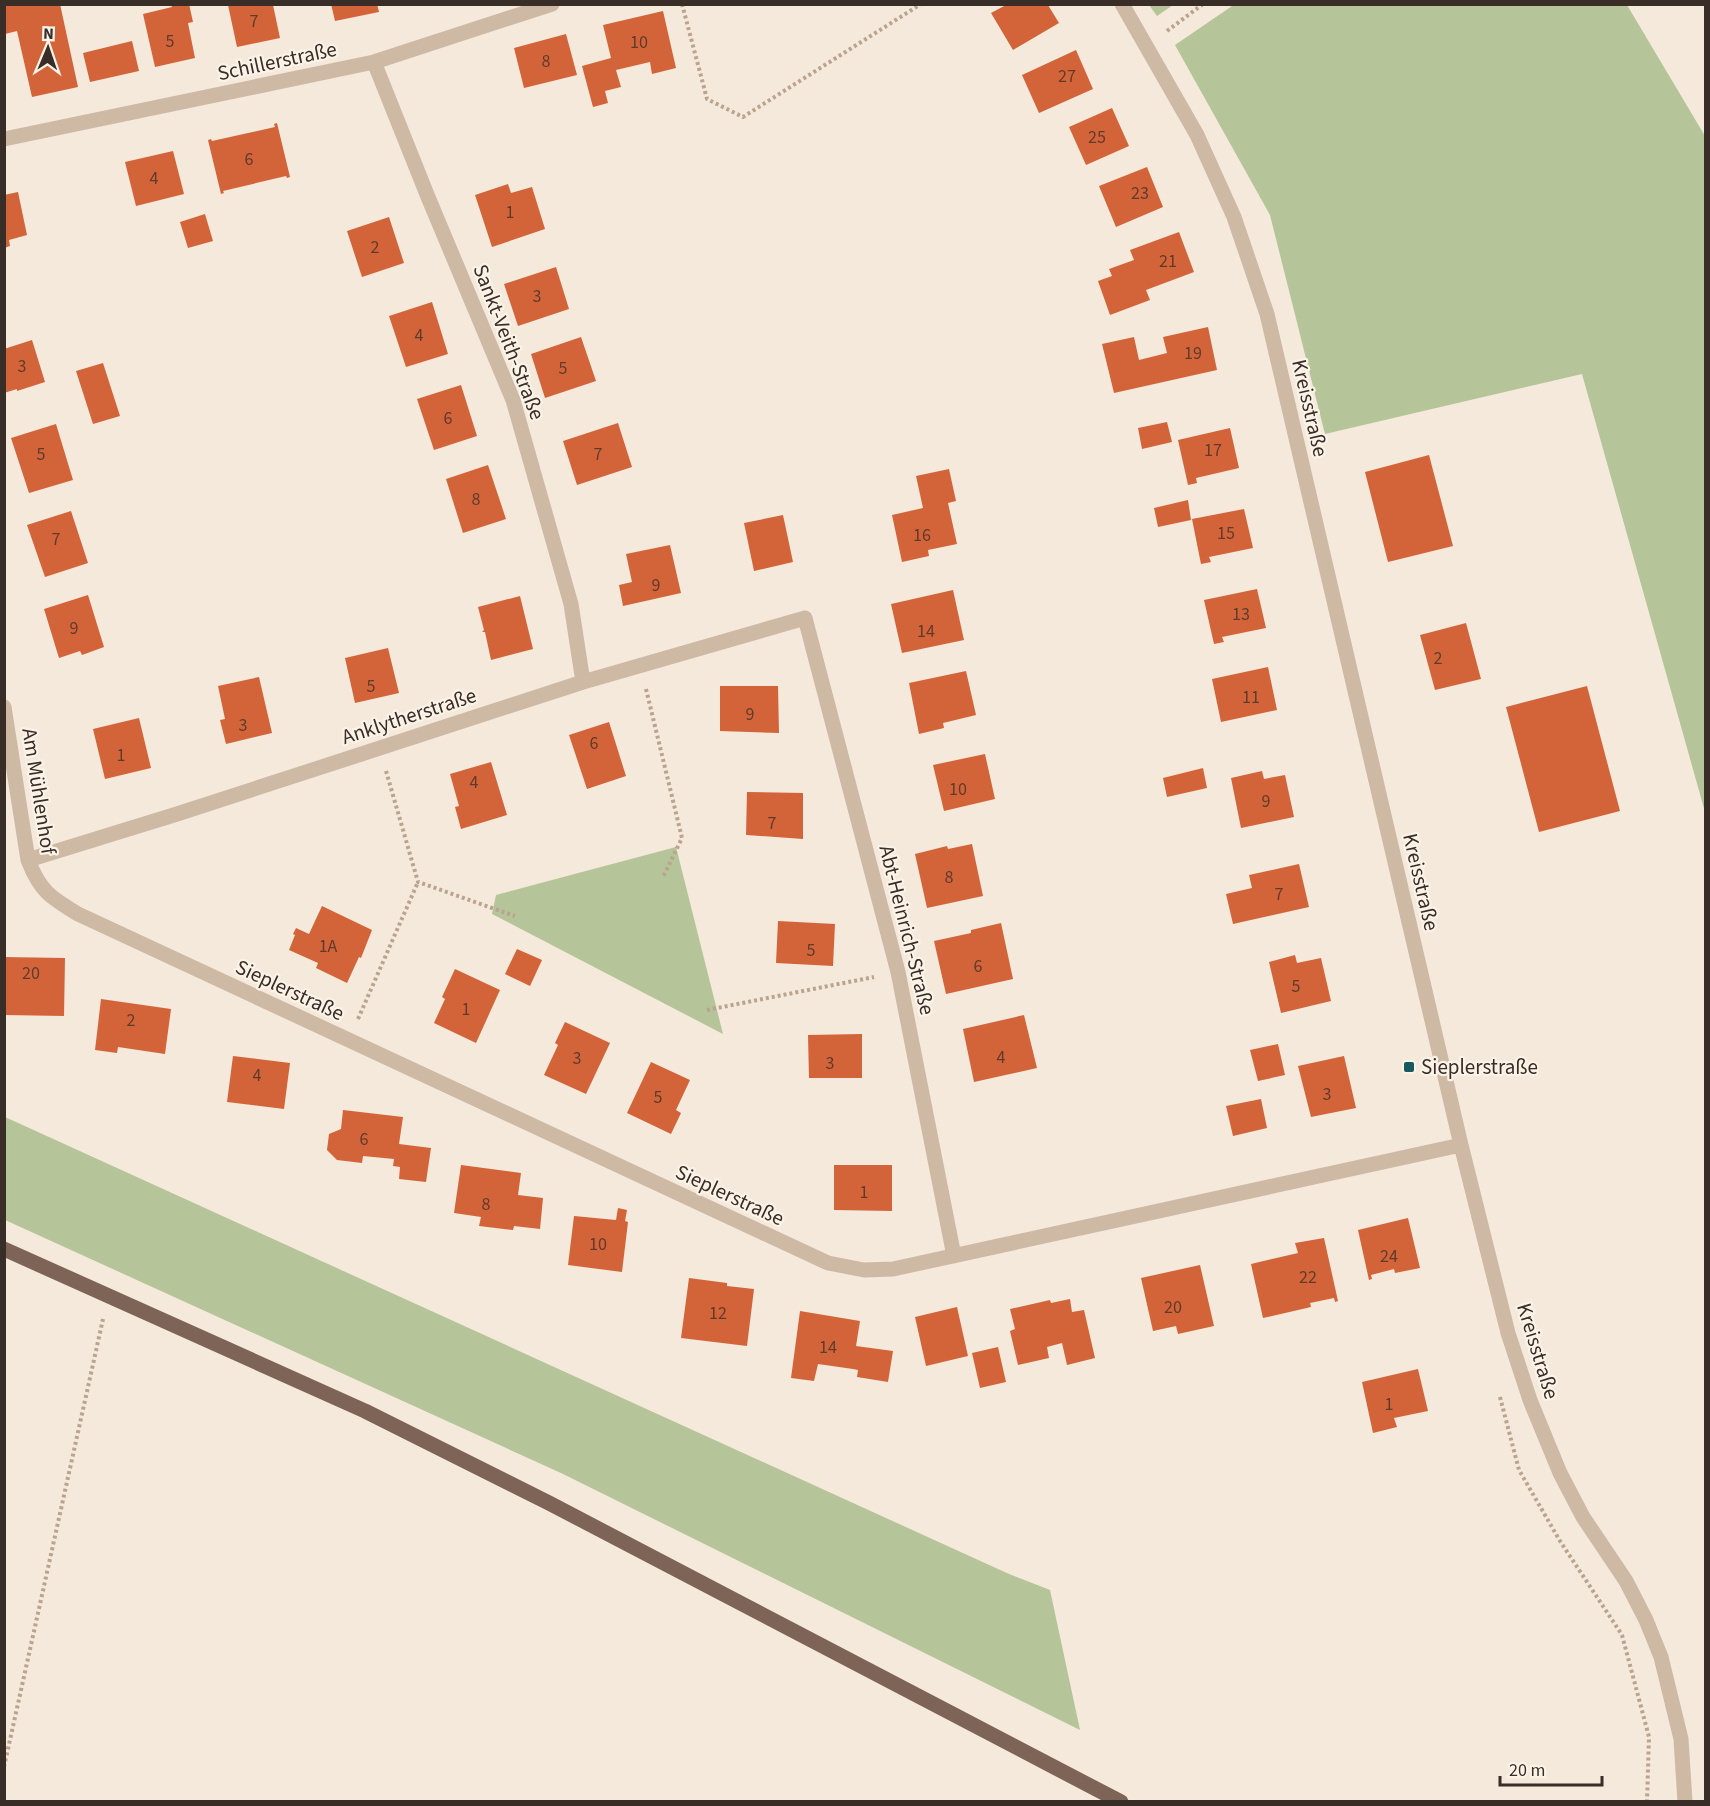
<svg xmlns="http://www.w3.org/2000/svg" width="1710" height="1806" font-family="'Source Sans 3',sans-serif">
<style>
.green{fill:#b5c599}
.building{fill:#d3643a}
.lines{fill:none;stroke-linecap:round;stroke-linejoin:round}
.path{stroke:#baa38f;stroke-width:4;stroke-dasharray:3 3;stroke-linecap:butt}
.street{stroke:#ceb9a5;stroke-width:15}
.primary{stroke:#7d6456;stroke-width:15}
.poi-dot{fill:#18585f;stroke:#fbf3e7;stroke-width:2}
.labels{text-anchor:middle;stroke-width:4.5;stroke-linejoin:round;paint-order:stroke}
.number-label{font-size:18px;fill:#603b2c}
.street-label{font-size:21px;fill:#392d27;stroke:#fbf3e7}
.poi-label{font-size:21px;fill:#392d27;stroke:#fbf3e7;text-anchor:start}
</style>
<rect width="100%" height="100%" fill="#f4e9da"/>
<!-- green -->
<path class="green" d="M1235,4L1627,5L1705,136V812L1582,374L1325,434L1270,215L1175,45Z
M1149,5H1173L1157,16Z
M676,847L723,1034L492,914L496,895Z
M5,1117L1009,1574L1050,1590L1080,1730L561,1473L5,1220Z"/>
<!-- building -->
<path class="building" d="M4,4H60L78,87L32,97L17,31L5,34Z
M171,4H189L193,22L188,23L195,58L155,67L143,14L172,7Z
M331,4H377L379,12L335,21Z
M228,5H273L280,38L237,47Z
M1006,5H1048L1059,23L1013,50L991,13Z
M663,11L676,68L652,74L650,62L616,70L621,87L605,91L608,103L593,107L582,66L611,58L603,25Z
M566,34L577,75L524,88L514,48Z
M132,41L139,71L90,82L83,53Z
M1076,50L1093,89L1039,113L1022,75Z
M1112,108L1129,146L1086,165L1069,127Z
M277,123L290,177L287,178L286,176L223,191L224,193L221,194L208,140L211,139L212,141L275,127L274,124Z
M173,151L184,194L136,206L125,162Z
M1147,167L1163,207L1116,227L1099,186Z
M508,184L511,193L532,187L545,229L492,247L475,195Z
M18,192L27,235L9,240L10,246L4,248V195Z
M205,214L213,241L188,248L180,222Z
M389,217L404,263L362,277L347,231Z
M1179,232L1194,272L1146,290L1150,300L1110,315L1098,281L1112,276L1109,269L1134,260L1130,250Z
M556,267L569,309L518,326L504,284Z
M432,302L448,354L406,367L389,316Z
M1208,327L1217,370L1114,393L1102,344L1134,337L1139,360L1167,353L1163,337Z
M581,337L596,381L545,398L531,354Z
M32,340L45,382L17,391V389L4,393V349Z
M103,363L120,416L93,424L76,371Z
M461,385L477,436L434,450L417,399Z
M1167,422L1172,442L1142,449L1138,428Z
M618,423L632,467L577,485L563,441Z
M56,424L73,480L29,493L11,438Z
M1230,428L1239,468L1196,478L1197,483L1188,485L1178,440Z
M1429,455L1453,546L1388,562L1365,472Z
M488,465L506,519L463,533L446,479Z
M949,469L956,501L948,503L957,544L928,550L929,556L902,562L892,515L923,508L916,476Z
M1188,500L1191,520L1158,527L1154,508Z
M1244,509L1253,548L1209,557L1211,562L1201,564L1192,519Z
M71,511L88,563L45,577L27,525Z
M783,515L793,562L754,571L744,523Z
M670,545L681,593L623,606L619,585L632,582L626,554Z
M1257,589L1266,628L1222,637L1224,642L1214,644L1204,600Z
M953,590L964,640L902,653L891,604Z
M88,595L104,647L82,655L80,651L59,658L44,609Z
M520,596L533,649L491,660L485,632H482L484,630L478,607Z
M1466,623L1481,679L1435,690L1420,635Z
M388,648L399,693L355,703L345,658Z
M1268,667L1277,710L1221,722L1212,679Z
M966,671L976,715L943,723L944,728L919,734L909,683Z
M259,677L272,733L226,744L220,720L225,719L218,686Z
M720,686H778L779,733L720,731Z
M1587,686L1620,811L1539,832L1506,707Z
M139,718L151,768L105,779L93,729Z
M609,722L626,776L587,789L569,735Z
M985,754L995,799L944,811L933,765Z
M491,762L507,815L461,829L455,807L459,806L450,774Z
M1203,768L1207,788L1167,797L1163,778Z
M1262,771L1264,779L1285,775L1294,817L1241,828L1231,778Z
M747,792L803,793V839L746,835Z
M972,844L983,896L927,908L915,854L947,846L948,849Z
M1299,864L1309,907L1233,924L1226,894L1252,888L1249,875Z
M322,906L372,930L361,958L359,957L347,983L316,968L318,963L289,950L295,935L293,934L296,928L309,934Z
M778,921L835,924L833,966L776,963Z
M1001,923L1013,979L946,994L934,941L971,933V930Z
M517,949L542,960L530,986L505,974Z
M1295,955L1297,963L1321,958L1331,1001L1281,1013L1269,962Z
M4,957L65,958L64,1016L4,1015Z
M455,969L500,990L476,1043L434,1023L445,999L442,997Z
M101,999L171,1009L165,1054L118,1047L117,1053L95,1050Z
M1024,1015L1037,1068L974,1082L963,1029Z
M565,1022L610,1043L586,1094L544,1075L558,1045L555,1043Z
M862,1034V1078H809L808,1035Z
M1278,1044L1285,1075L1258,1081L1250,1050Z
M233,1056L290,1063L284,1109L227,1102Z
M1344,1056L1356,1108L1311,1117L1298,1066Z
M651,1062L690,1080L676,1110L681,1113L671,1134L627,1113Z
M1261,1099L1267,1128L1233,1136L1226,1106Z
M343,1110L403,1117L399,1144L431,1148L426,1182L399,1179L400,1167L393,1166L394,1159L363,1156L362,1163L337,1160L327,1150L329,1134L341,1129Z
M461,1165L521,1173L518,1195L543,1198L540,1229L514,1226L513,1230L479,1226L481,1217L454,1213Z
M834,1165H892V1211L834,1210Z
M618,1208L627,1210L625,1221L628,1222L622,1272L568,1265L574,1216L616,1220Z
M1408,1218L1420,1268L1395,1273L1394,1269L1371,1275L1372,1279L1369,1280L1358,1230Z
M1324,1238L1338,1301L1335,1302L1334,1298L1310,1303L1311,1307L1263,1318L1251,1264L1298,1253L1295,1243Z
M1200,1265L1214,1326L1178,1334L1176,1326L1153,1331L1141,1278Z
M689,1278L727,1283V1286L754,1289L747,1346L681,1338Z
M1070,1299L1072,1312L1084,1310L1095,1358L1067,1365L1062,1343L1047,1347L1049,1358L1018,1365L1010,1331L1015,1329L1010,1309L1050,1300L1051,1303Z
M957,1307L968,1356L926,1366L915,1317Z
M800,1311L860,1321L856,1346L893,1351L888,1382L857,1377L858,1370L853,1369L818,1364L814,1381L791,1378Z
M998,1347L1006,1382L980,1388L972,1353Z
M1418,1369L1428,1411L1394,1418L1397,1427L1373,1433L1362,1382Z"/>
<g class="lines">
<!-- path -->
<path class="path" d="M682,4L707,99L743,117L921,4
M1167,31L1203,4
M646,689L682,838L663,877
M386,771L418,882L515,916
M707,1010L874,977
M358,1019L418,882
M1500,1397L1519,1470L1560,1541L1622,1635L1649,1737L1647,1802
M4,1767L103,1319"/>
<!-- street -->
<path class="street" d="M1122,4L1197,135L1234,217L1267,314L1461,1145L1508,1333L1530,1400L1560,1473L1583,1517L1626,1581L1646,1620L1661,1657L1681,1739L1685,1802
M374,62L428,197L513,400L571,604L583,682
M4,139L374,62L552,4
M4,707L28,860C40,891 50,897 78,914L828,1263L864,1270L893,1269L1461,1145
M28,860L177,814L583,682L805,618L898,972L954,1256"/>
<!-- primary -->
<path class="primary" d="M4,1249L365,1411L549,1503L1121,1802"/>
</g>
<!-- markers -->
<rect class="poi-dot" x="1403" y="1061" width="12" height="12" rx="3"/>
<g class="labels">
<!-- number labels -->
<g class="number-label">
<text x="254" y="27">7</text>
<text x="170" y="47">5</text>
<text x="639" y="48">10</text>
<text x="546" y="67">8</text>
<text x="1067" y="82">27</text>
<text x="1097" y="143">25</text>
<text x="249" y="165">6</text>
<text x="154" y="184">4</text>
<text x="1140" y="199">23</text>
<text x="510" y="218">1</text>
<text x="375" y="253">2</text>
<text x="1168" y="267">21</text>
<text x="537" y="302">3</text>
<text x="419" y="341">4</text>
<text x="1193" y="359">19</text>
<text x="22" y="372">3</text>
<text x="563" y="374">5</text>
<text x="448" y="424">6</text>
<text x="1213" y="456">17</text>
<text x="41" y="460">5</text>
<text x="598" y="460">7</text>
<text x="476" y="505">8</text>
<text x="1226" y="539">15</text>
<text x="922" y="541">16</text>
<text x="56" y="545">7</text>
<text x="656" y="591">9</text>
<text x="1241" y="620">13</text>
<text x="74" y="634">9</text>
<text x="926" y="637">14</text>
<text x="1438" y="664">2</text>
<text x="371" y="692">5</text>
<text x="1251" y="703">11</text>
<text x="750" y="720">9</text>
<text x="243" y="731">3</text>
<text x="594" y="749">6</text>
<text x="121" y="761">1</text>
<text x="474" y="788">4</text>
<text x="958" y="795">10</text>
<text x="1266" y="807">9</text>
<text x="772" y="829">7</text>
<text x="949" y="883">8</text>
<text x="1279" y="900">7</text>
<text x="328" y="952">1A</text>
<text x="811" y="956">5</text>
<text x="978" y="972">6</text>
<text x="31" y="979">20</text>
<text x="1296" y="992">5</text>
<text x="466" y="1015">1</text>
<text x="131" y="1026">2</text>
<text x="1001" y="1063">4</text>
<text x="577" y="1064">3</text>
<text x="830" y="1069">3</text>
<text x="257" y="1081">4</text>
<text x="1327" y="1100">3</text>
<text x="658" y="1103">5</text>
<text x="364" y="1145">6</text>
<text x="864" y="1198">1</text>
<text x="486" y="1210">8</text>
<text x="598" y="1250">10</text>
<text x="1389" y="1262">24</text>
<text x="1308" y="1283">22</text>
<text x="1173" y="1313">20</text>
<text x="718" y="1319">12</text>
<text x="828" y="1353">14</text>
<text x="1389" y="1410">1</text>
</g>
<!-- street labels -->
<g class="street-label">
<text transform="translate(277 61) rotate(-12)" y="7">Schillerstraße</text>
<text transform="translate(509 342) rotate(69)" y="7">Sankt-Veith-Straße</text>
<text transform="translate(1310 408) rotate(77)" y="7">Kreisstraße</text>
<text transform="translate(409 716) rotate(-18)" y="7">Anklytherstraße</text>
<text transform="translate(39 791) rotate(81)" y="7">Am Mühlenhof</text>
<text transform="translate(1421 882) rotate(77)" y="7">Kreisstraße</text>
<text transform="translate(907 930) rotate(76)" y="7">Abt-Heinrich-Straße</text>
<text transform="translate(290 990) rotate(25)" y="7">Sieplerstraße</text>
<text transform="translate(730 1195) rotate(25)" y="7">Sieplerstraße</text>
<text transform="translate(1538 1351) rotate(73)" y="7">Kreisstraße</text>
</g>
<!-- poi labels -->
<g class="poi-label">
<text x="1421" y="1074">Sieplerstraße</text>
</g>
</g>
<!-- border -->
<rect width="1710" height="1806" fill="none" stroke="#392d27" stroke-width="12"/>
<!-- north arrow -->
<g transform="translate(48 48) rotate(2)" stroke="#fbf3e7" stroke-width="4.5" paint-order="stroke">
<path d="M0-4.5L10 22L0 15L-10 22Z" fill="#392d27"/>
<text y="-9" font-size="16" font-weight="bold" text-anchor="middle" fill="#392d27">N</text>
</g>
<!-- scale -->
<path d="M1500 1776v9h102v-9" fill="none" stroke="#392d27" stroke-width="3"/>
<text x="1509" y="1776" font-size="18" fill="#392d27" stroke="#fbf3e7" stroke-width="4.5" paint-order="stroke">20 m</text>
</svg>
